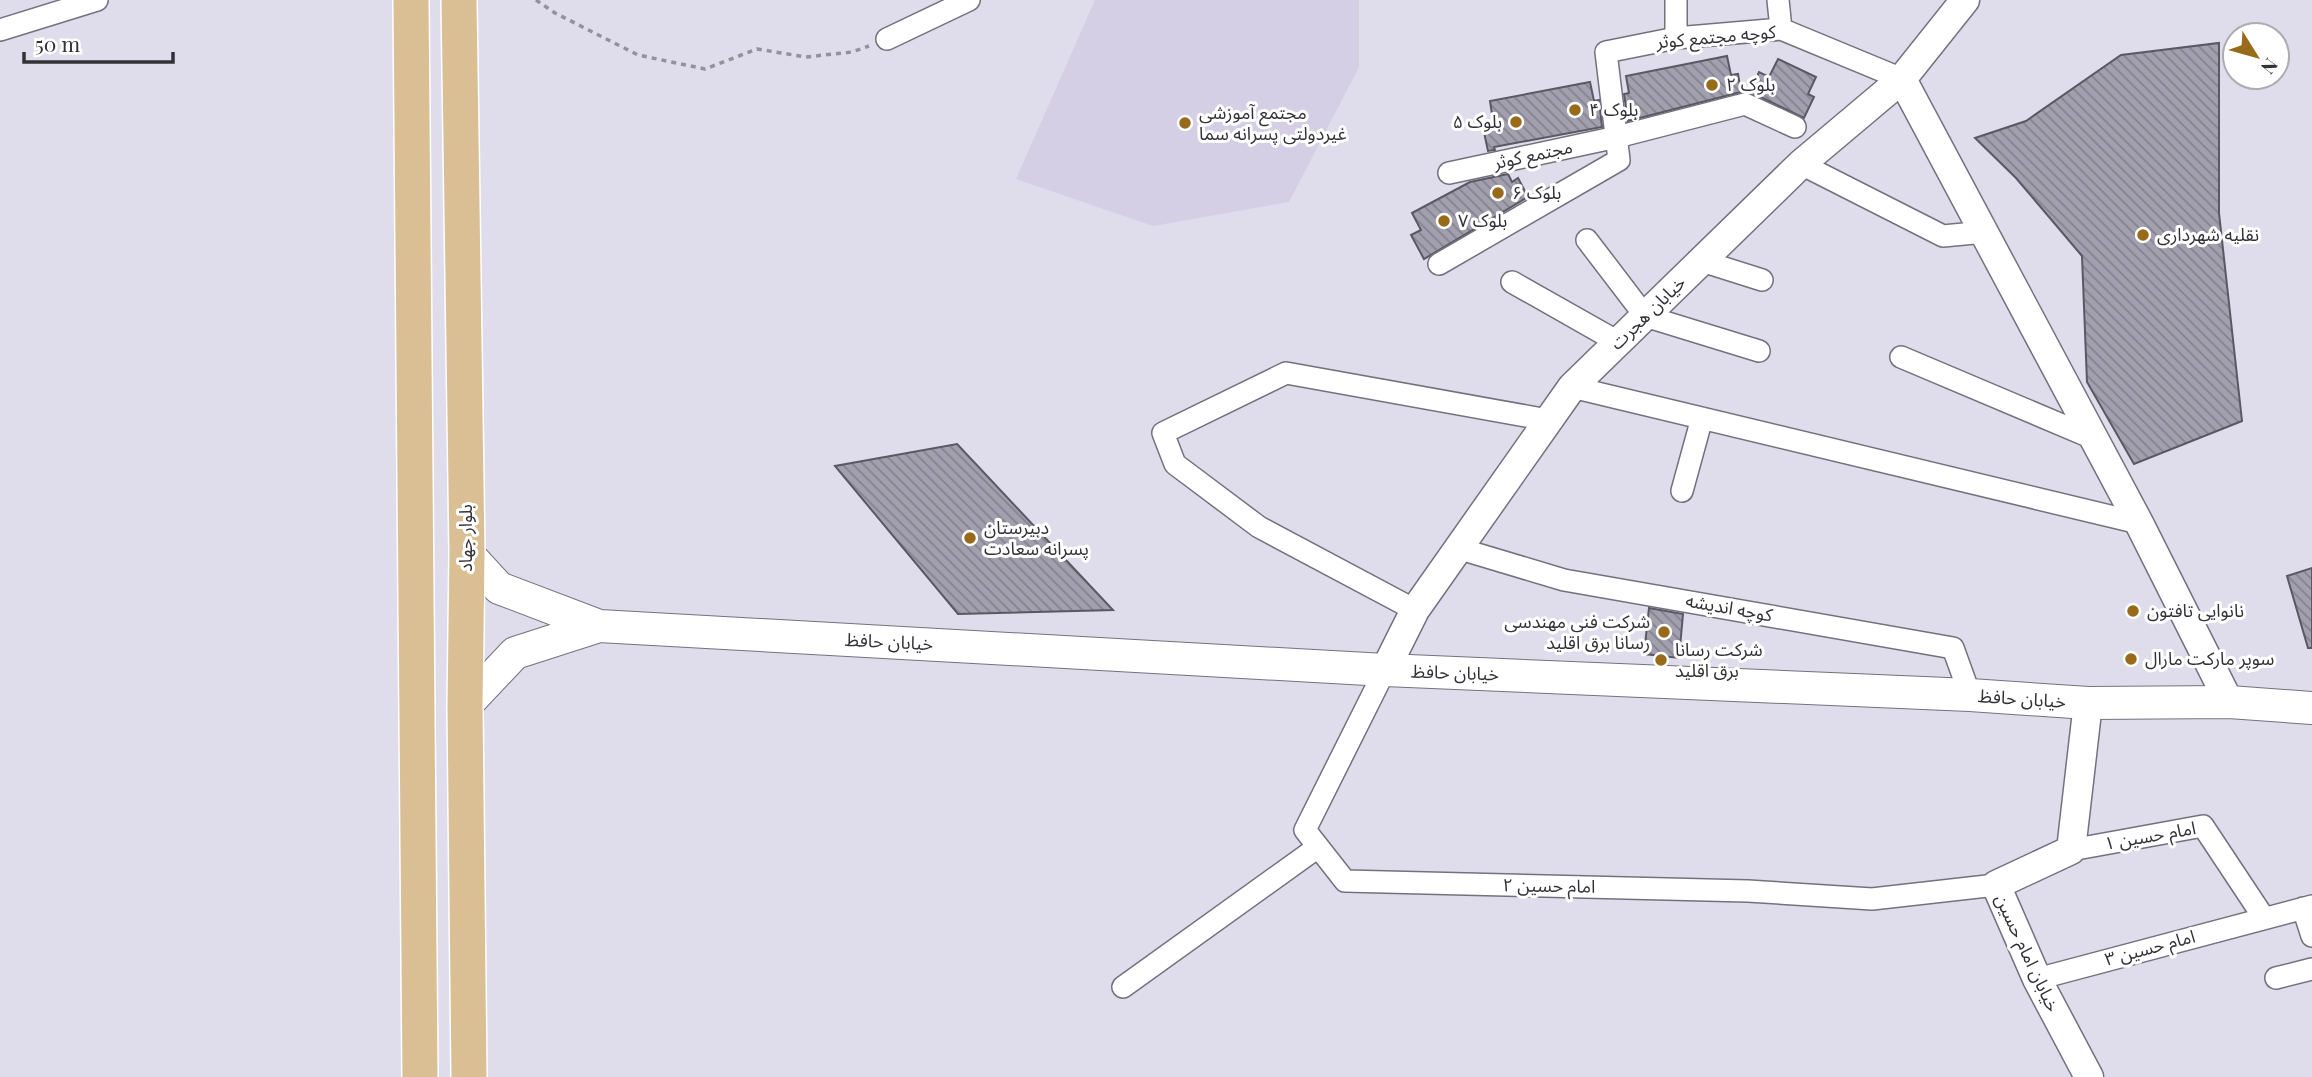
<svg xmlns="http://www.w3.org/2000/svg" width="2312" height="1077" font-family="'Playfair Display','Noto Sans Arabic',serif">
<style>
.built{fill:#d4cfe4}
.building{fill:url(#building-back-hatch);stroke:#5b5865;stroke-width:2}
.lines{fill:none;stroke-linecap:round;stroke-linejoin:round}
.minor-casing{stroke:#74717f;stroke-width:24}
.tertiary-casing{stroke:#74717f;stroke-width:31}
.secondary-casing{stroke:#74717f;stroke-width:34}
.primary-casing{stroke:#fff;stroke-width:38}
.path{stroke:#94919c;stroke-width:3.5;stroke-dasharray:5 5;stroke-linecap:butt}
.minor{stroke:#fff;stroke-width:21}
.tertiary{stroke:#fff;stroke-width:28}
.secondary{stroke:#fff;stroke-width:32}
.primary{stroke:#dbbf94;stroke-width:35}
.poi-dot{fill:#986b1a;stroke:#fff;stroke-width:2.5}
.labels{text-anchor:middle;stroke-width:6;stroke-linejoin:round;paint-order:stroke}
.street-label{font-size:18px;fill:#333137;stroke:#fff}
.poi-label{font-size:18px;fill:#333137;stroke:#fff;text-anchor:start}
</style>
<defs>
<pattern id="building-back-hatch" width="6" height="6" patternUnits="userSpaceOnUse" patternTransform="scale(1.75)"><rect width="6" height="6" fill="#a29fae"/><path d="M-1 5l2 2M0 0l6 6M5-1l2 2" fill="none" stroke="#85828e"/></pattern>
</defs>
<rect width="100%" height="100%" fill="#dfdceb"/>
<!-- built -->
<path class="built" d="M1095,0H1359V67L1289,202L1153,226L1016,179Z"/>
<!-- building -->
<path class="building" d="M2219,43V213L2242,421L2134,464L2087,382L2082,256L2016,178L1975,138L2026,121L2121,55Z
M1727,56L1731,75L1738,74L1741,92L1628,121L1624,94L1629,93L1626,76Z
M1778,59L1816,77L1808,94L1814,97L1804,118L1750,92L1759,72L1769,77Z
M1590,82L1594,101L1599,100L1602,127L1494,147L1495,150L1488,151L1482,123L1493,121L1490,101Z
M1508,174L1512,182L1518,178L1528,197L1424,259L1411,235L1421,230L1412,213L1470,182Z
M957,444L1113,610L958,614L835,466Z
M2312,568V648H2308L2287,576Z
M1649,608L1683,614L1679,658L1644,654Z"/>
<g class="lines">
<defs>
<path id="minor" d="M1676,0V38
M1778,0L1781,29
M0,30L97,0
M887,39L969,0
M1801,164L1943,236L1985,232
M1449,173L1617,137L1745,104L1795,127
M1587,240L1645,316L1759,351
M1702,261L1762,280
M1439,264L1619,160L1606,52L1676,38L1781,29L1902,79
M1512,282L1618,342
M1901,357L2095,439
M1572,387L2139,523
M1682,491L1702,418
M1457,548L1564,580L1953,648L1970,695
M1415,610L1259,527L1175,464L1163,433L1286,373L1548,420
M1385,670L1305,830L1345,881L1748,891L1872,899L1996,885
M2071,850L2203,826L2264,918
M2303,908L2312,936
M2276,978L2312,969
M2037,979L2312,906
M1123,987L1318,847"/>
<path id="tertiary" d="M1902,79L2139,523L2229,702
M1385,670L1415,610L1572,387L1801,164L1902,79L1965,0
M2088,703L2071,850L1996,885L2037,979L2089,1077"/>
<path id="secondary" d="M467,553L499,588L599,626L1385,670L1970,695L2088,703L2229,702L2312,708
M465,706L515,653L599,626"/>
<path id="primary" d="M411,0L420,1077
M459,0L467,553L465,706L469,1077"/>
</defs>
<!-- minor casing -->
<use href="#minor" class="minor-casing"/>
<!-- tertiary casing -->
<use href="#tertiary" class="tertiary-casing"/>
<!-- secondary casing -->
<use href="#secondary" class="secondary-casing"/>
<!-- primary casing -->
<use href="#primary" class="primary-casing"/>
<!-- path -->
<path class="path" d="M536,0L555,13L638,55L705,69L757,49L806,57L852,52L869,46"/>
<!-- minor -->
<use href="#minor" class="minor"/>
<!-- tertiary -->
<use href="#tertiary" class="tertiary"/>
<!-- secondary -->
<use href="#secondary" class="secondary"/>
<!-- primary -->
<use href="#primary" class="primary"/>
</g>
<!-- markers -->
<g class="poi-dot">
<circle cx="1712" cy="85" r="7"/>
<circle cx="1575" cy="110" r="7"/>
<circle cx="1516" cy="122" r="7"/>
<circle cx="1185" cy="123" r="7"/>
<circle cx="1498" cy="193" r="7"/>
<circle cx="1444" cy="221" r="7"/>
<circle cx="2143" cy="235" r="7"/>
<circle cx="970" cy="538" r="7"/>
<circle cx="2133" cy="611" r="7"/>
<circle cx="1664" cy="632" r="7"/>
<circle cx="2131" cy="659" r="7"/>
<circle cx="1661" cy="660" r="7"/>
</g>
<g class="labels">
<!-- street labels -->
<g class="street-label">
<text transform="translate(1716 37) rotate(-5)" y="6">کوچه مجتمع کوثر</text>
<text transform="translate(1533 155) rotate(-12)" y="6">مجتمع کوثر</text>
<text transform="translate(1648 313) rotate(-44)" y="6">خیابان هجرت</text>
<text transform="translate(466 538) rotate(-90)" y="6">بلوار جهاد</text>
<text transform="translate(1729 608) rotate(10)" y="6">کوچه اندیشه</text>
<text transform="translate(889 642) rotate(3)" y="6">خیابان حافظ</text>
<text transform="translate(1455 673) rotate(2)" y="6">خیابان حافظ</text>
<text transform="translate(2022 699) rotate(4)" y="6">خیابان حافظ</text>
<text transform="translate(2150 836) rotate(-10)" y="6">امام حسین ۱</text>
<text transform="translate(1549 886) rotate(1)" y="6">امام حسین ۲</text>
<text transform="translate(2150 948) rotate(-15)" y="6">امام حسین ۳</text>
<text transform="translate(2027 953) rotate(65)" y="6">خیابان امام حسین</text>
</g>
<!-- poi labels -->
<g class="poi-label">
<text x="1726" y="91">بلوک ۲</text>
<text x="1589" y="116">بلوک ۴</text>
<text x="1199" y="119">مجتمع آموزشی<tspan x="1199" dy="21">غیردولتی پسرانه سما</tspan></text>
<text x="1502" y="128" text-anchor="end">بلوک ۵</text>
<text x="1512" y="199">بلوک ۶</text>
<text x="1458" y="227">بلوک ۷</text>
<text x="2157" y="241">نقلیه شهرداری</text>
<text x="984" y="534">دبیرستان<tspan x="984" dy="21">پسرانه سعادت</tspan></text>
<text x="2147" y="617">نانوایی تافتون</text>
<text x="1650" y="628" text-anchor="end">شرکت فنی مهندسی<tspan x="1650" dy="21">رسانا برق اقلید</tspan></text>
<text x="1675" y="656">شرکت رسانا<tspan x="1675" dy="21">برق اقلید</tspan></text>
<text x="2145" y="665">سوپر مارکت مارال</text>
</g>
</g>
<!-- north arrow -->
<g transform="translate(2256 56) rotate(127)"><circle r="33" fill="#ffffff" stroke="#adadaf" stroke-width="2"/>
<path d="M0-5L12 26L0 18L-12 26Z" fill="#986b1a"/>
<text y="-10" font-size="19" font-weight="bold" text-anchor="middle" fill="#333137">N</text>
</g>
<!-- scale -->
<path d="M24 52v10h149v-10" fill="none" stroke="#333137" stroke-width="3.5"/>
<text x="35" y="52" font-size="21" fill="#333137" stroke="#ffffff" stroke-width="5" paint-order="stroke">50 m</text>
</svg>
